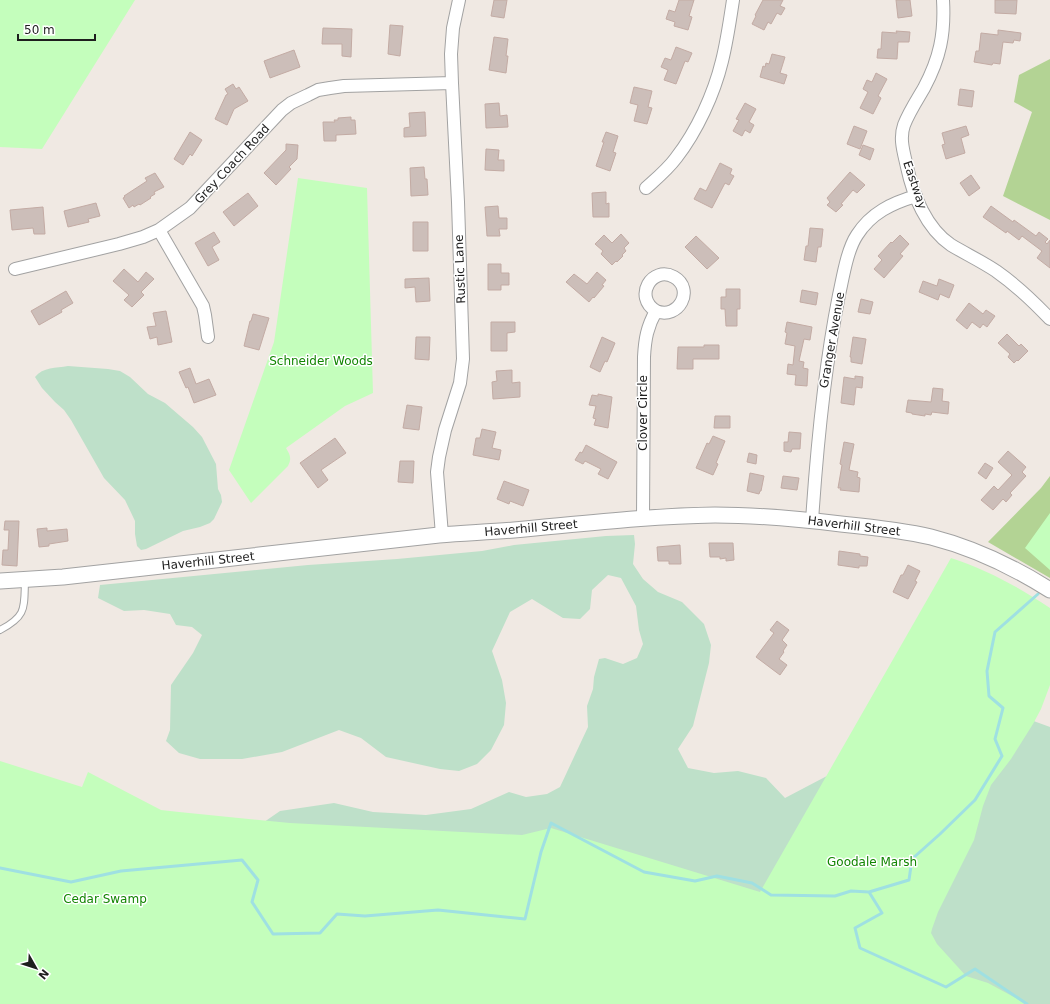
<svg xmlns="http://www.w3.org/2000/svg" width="1050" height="1004" font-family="'DejaVu Sans',sans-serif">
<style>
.forest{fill:#b3d394}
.wetland{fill:#bee0c9}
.park{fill:#c4febc}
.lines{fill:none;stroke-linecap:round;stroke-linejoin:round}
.stream{stroke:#9fe0e2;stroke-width:3}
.building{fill:#ccbeb9;stroke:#c3aba4}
.service-casing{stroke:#a2a2a2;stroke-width:8}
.minor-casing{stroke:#a2a2a2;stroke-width:14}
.tertiary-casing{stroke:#a2a2a2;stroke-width:17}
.service{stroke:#fff;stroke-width:6}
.minor{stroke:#fff;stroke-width:12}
.tertiary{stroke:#fff;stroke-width:15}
.labels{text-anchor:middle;stroke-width:3;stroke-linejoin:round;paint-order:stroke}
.street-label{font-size:12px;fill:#1e1e1e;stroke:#fff}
.park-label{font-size:12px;fill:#128602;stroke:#fff}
</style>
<rect width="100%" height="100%" fill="#f0e9e3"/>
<!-- forest -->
<path class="forest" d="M1050,59V220L1003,196L1032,112L1014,102L1019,75Z
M1050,476V578L988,542L1041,488Z"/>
<!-- wetland -->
<path class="wetland" d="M68,366L108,369L120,371L130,377L148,394L165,403L193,427L202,437L216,464L218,489L221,495L222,502L214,519L210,523L200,527L183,531L146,549L141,550L137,546L135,534V521L125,500L104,478L71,420L64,410L55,402L42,388L35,377C43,367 56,368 68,366Z
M634,535L635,544L633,564L643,579L658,592L682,602L704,624L711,645L709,663L693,726L678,749L688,768L714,773L738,771L766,778L785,798L844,767L1028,719L1050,727V1004H0L280,811L334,803L373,812L426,815L471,809L509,792L526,797L547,794L560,787L588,727L587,706L593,689L594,677L599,659L605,658L623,664L637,658L643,644L639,630L636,606L621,578L608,575L592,590L590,609L580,619L563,618L532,599L510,612L492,651L502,680L506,703L504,725L491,750L477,764L459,771L440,769L386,757L361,738L339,730L282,752L242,759H200L179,753L166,741L170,730L171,685L193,653L202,635L192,627L176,625L170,614L144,610L124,611L98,598L100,585L308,565L397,559L482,551L514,545L606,536Z"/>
<!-- park -->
<path class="park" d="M0,0H135L42,149L0,147Z
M298,178L367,188L373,393L345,406L286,448C290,455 292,458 288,466L251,503L229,470L274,342Z
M1050,513V570L1025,548Z
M951,558C987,570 1019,587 1050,608V685L1041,709L1033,724L1011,759L991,785L983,806L974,840L938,912L932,929L931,933L937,944L966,976L988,983L1027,1004H0V761L82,787L88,772L161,810L179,812L290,823L522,835L551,828L760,892Z"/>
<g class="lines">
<!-- stream -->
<path class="stream" d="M0,868L71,882L121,871L242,860L258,880L252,902L273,934L320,933L337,914L365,916L438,910L525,919L541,852L551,823L644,872L695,881L717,876L752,883L771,895L835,896L851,891L869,892L882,913L855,928L860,948L946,987L975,969L1027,1004
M869,892L909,880L912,859L940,834L975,800L1002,756L995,739L1003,708L989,696L987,671L995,632L1038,594"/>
</g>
<!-- building -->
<path class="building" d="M494,0H507L504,18L491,16Z
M679,0H694L689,16L692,17L688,30L674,26L675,22L666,19L669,10L675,12Z
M763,0H783L780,6L785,8L781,15L777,13L771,24L768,22L764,30L752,24L756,16L755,15Z
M896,0H910L912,16L898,18Z
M995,0H1017L1016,14L995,13Z
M390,25L403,26L400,56L388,54Z
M323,28L352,29L351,57L342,56V44H322Z
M998,30L1021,33L1020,41L1014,40L1013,43L1003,42L1000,64L993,63L992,65L974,62L976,51H979L981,33L998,35Z
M896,31L910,32L909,42H898L897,59L877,58L878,49H881L882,32L897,33Z
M494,37L508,39L506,56H508L506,73L489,70Z
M676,47L692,53L688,62L685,61L676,84L664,80L668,70L661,67L665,58L671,60Z
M294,50L300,67L270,78L264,61Z
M772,54L785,57L780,73L787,75L784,84L760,77L763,66L765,67L766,63L769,64Z
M876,73L887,79L878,96L881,98L873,114L860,108L868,92L863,89L867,80L872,82Z
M233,84L236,89L239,87L248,101L234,109L227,125L215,119L226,95L228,94L225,89Z
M634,87L652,91L648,107L652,108L647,124L634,121L638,105L630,103Z
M960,89L974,91L972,107L958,105Z
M499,103L500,116L507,115L508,127L486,128L485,104Z
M745,103L756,109L749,122L754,125L750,133L745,130L742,136L733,131L739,120L736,119Z
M425,112L426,136L404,137V128L410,127L409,113Z
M351,117V120H355L356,134L336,135V141H324L323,122H335L334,120H338V118Z
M854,126L867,131L860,149L847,144Z
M966,126L969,135L961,138L965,153L946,159L942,145L945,144L942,133Z
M190,132L202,140L192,156L190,154L183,165L174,159Z
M606,132L618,136L613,152L616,153L610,171L596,166L604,142H602Z
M286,144L298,145L297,159L289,167L291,169L276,185L264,173L286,150Z
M863,145L874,149L870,160L859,155Z
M486,149L499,150L498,160H504V171L485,170Z
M720,163L732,169L730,174L734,176L729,185L725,183L712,208L694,199L700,188L706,191Z
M424,167L425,179H427L428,195L411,196L410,168Z
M850,172L865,185L857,193L853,190L841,204L843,205L836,212L827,205L830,202L827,198Z
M155,173L164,187L154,192L155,194L150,197L151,198L140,205L139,204L134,207L133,205L129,208L123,198L125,197L124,196L147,181L145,178Z
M971,175L980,188L969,196L960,183Z
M606,192V204L609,203V217H593L592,193Z
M248,193L258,206L234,226L223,212Z
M96,203L100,216L88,219L89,222L68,227L64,211Z
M498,206L499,218H507V229H499L500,236H487L485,207Z
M991,206L1013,222L1014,220L1036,236L1039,232L1048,239L1045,242L1047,244L1050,240V268L1037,258L1042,251L1022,236L1019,240L1007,231L1006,233L983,217Z
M43,207L45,234H34L33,228L12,230L10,210Z
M413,222H428V251H413Z
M810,228L823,229L821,247H818L816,262L804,260L806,246H808Z
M214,232L220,242L212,247L219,260L208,266L195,243Z
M621,234L629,243L624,248L626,251L622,255L623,256L617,262L616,261L612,265L601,254L603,251L595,244L604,235L612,243Z
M900,235L909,244L900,254L903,256L884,278L874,269L882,260L878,256L891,242L892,243Z
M696,236L719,258L707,269L685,247Z
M488,264H501V273H509V285H501V290H488Z
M124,269L138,282L146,272L154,279L141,292L144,295L132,307L124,300L129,295L113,281Z
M597,272L606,280L602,285L604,286L594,298L593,297L589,302L566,282L574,274L587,284Z
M429,278L430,301L416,302L415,287L405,288V279Z
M939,279L954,285L949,298L940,294L938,300L919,292L923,281L937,286Z
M726,289H740V309H737V326H726L725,309H721V297H726Z
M802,290L818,293L816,305L800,302Z
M66,291L73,303L61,310L62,312L39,325L31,311Z
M861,299L873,302L870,314L858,312Z
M969,303L983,314L986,310L995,316L987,327L983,324L980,328L972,322L967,329L956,320Z
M166,311L172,342L158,345L157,337L150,339L147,327L156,326L153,313Z
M253,314L269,318L259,350L244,346L250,321H251Z
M491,322H515V332L507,333V351H491Z
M787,322L812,327L810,340L804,339L799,361L804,362L803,368L808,369L807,386L795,385L796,375L787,374L788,364L793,365L795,346L785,344L787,333L785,332Z
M1007,334L1019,346L1021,344L1028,351L1018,361L1017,360L1014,363L1008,357L1010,354L998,343Z
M416,337H430L429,360L415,359Z
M602,337L615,343L607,362L605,361L600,372L590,367Z
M853,337L866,339L862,364L851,362V357H850Z
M704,345H719V359H693V369H677L678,347H704Z
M190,368L196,384L209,379L216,395L194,403L188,387L186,388L179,372Z
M512,370V383L520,382V397L493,399L492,382L497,381L496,371Z
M855,376L863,377L862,388L856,387L854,405L841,403L844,377L855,379Z
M933,388L943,389L942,401L949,402L948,414L932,412L931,415L925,414V416L912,414V413L906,412L908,400L931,402Z
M598,394L612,397L608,428L594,425L596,419L593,418L596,406L589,405L592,395L598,396Z
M407,405L422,407L419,430L403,428Z
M715,416H730V428H714Z
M482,429L496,432L492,448L501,450L499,460L473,455L476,438H480Z
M789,432L801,433L800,449H792L791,452L784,451V442H788Z
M713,436L725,441L716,463L718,464L713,475L696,468L707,443L709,444Z
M335,438L346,453L321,470L328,480L318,488L300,463Z
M844,442L854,444L849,470L858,472L857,477L860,478L859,492L840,490L841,488H838L842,465L840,464Z
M586,445L617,462L608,479L598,474L601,469L585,461L583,464L575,460L580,452L582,453Z
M1008,451L1026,467L1022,472L1026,476L1010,493L1012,495L1006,502L1003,499L993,510L981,500L994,486L998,490L1012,475L998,462Z
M749,453L757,455L756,464L747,462Z
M400,461H414L413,483L398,482Z
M985,463L993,468L986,479L978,473Z
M750,473L764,476L761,491H760L759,494L747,491Z
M783,476L799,478L797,490L781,488Z
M504,481L529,490L523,506L510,501L509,504L497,499Z
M5,521H19L17,566L2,565L3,550H8L9,530H4Z
M47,528V531L67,529L68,541L49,544V546L39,547L37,529Z
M709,543H733L734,560L726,561V558L720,559V557H710Z
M680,545L681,564H669V561H658L657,547Z
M839,551L860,554V556L868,557L867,566H859V568L838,565Z
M908,565L920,571L915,581L917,582L908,599L893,592L901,575H903Z
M777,621L789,630L782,640L787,645L783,651L784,652L779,659L787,665L780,675L756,657L774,633L770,630Z"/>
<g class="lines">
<defs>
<path id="service" d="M0,630C27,616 24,608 25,580"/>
<path id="minor" d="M943,0C945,34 940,58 924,88C917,100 909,112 904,125C899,139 904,153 907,167C913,195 926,228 951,245C966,254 981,261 996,271C1016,285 1033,301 1050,319
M646,188C656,179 668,169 676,158C697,131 714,94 722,61C727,41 730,20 733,0
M159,230L203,306L205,315L208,337
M15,269L119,244L143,237L159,230L190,208L282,110L291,103L308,95L318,90L330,88L344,86L452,83
M643,518L644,357C645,339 647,327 656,311C679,320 695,289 674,277C652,265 633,297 656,311
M812,521C817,445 824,370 839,295C843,277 847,250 857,235C871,213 892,203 916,196
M442,535L437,472L439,457L445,430L460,383L463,359L458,202L452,83L451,54L453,28L459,0"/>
<path id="tertiary" d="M0,581L63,577C188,563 313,548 439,535C464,533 489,532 514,530C581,524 648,516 715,515C757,515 799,519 841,524C871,527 902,530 931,537C974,548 1012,566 1050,590"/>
</defs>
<!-- service casing -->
<use href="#service" class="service-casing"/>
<!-- minor casing -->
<use href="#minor" class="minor-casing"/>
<!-- tertiary casing -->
<use href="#tertiary" class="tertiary-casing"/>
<!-- service -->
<use href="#service" class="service"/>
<!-- minor -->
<use href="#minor" class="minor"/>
<!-- tertiary -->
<use href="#tertiary" class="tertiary"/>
</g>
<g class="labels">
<!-- street labels -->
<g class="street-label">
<text transform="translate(232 164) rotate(-47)" y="4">Grey Coach Road</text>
<text transform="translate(915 185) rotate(71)" y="4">Eastway</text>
<text transform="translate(460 269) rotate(-92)" y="4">Rustic Lane</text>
<text transform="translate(832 340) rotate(-80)" y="4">Granger Avenue</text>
<text transform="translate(643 413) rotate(-90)" y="4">Clover Circle</text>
<text transform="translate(854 526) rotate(7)" y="4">Haverhill Street</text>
<text transform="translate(531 528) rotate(-5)" y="4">Haverhill Street</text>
<text transform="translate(208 561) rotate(-6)" y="4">Haverhill Street</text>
</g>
<!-- park labels -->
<g class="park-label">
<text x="321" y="365">Schneider Woods</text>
<text x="872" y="866">Goodale Marsh</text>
<text x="105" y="903">Cedar Swamp</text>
</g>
</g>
<!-- north arrow -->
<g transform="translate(36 968) rotate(129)" stroke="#ffffff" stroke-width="3" paint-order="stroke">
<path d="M0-3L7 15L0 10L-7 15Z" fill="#1e1e1e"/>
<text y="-6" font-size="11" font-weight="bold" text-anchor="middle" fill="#1e1e1e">N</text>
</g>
<!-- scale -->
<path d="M18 34v6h77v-6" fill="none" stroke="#1e1e1e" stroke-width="2"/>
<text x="24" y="34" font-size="12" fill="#1e1e1e" stroke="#ffffff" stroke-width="3" paint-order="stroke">50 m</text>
</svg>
